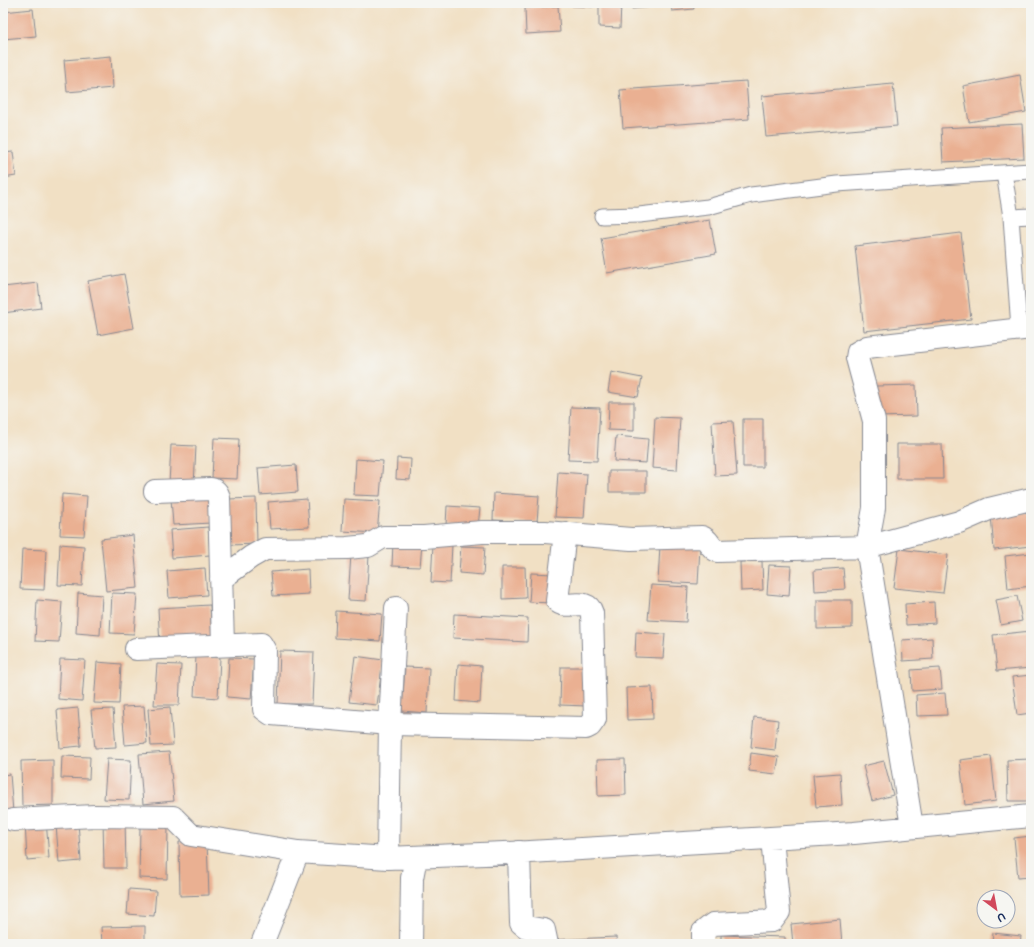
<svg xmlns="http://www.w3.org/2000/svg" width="1034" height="947" font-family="'Balsamiq Sans',sans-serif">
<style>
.building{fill:#eab092}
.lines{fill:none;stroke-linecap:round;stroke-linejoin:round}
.service-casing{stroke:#868891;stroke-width:17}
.minor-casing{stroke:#868891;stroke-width:24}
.service{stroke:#fff;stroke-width:15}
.minor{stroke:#fff;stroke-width:22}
</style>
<rect width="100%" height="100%" fill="#f6f6f2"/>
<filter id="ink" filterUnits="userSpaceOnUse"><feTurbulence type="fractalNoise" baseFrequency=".025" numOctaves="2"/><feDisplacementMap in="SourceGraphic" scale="8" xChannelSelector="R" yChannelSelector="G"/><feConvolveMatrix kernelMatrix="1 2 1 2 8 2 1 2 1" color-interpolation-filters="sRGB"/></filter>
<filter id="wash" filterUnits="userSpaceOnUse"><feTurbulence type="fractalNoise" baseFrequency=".012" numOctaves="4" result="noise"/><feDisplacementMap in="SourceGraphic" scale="16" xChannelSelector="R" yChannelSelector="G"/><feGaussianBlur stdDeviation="0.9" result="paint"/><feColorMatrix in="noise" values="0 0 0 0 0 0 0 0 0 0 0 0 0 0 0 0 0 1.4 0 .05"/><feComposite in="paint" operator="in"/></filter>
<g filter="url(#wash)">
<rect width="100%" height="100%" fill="#f1e0c4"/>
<g id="blocks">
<!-- building -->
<path class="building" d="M572,3H594L593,7L572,6Z
M599,3H621L620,28L599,27Z
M630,3H655V7L631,9Z
M671,3H693L694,9L672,11Z
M558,6L560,32L526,34L525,8Z
M33,9L36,36L3,39V12Z
M111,56L113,88L67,92L64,60Z
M1020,75L1026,112L969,122L963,86Z
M746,81L749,119L623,128L620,90Z
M893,84L897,126L766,137L762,96Z
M1022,124L1024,158L943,162L941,128Z
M13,152L16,176L3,178V153Z
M710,220L716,254L607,273L601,238Z
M961,233L971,319L864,331L855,246Z
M124,274L134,328L98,335L88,281Z
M38,283L41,308L3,313V287Z
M611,372L642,378L638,397L608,392Z
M916,385L917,416L877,417L876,386Z
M609,402H634V431L608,430Z
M571,407L600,408L597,461L568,460Z
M655,417L680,418L677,470L652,468Z
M743,419H763V467H743Z
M733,421L737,475L715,476L712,422Z
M616,436L648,439L646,463L614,461Z
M214,438L239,439L237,479L212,478Z
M897,444H942L943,479H897Z
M171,445L196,446L194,486L169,484Z
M397,458L411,459L410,480L396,479Z
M356,459L383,461L380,496L354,495Z
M296,465L298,492L260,495L258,468Z
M609,471H646V492H609Z
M558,472L587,474L584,518L555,517Z
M494,493L539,496L537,522L493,520Z
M62,494L87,496L84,536L60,535Z
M210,495L211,523L173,525L171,498Z
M256,498L257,544L229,545L228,499Z
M307,499L309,527L270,529L268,502Z
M344,499L380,501L377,533L342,531Z
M447,506L480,508L478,527L446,525Z
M1031,512V546L994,550L991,515Z
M208,527L210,555L172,558L170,530Z
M133,535L138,588L106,591L101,539Z
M393,542L422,544L420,567L392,566Z
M60,544L84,546L82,586L58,585Z
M433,544L452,545L450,583L431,582Z
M660,545L700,547L698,584L658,582Z
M461,546L485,547L483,575L459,573Z
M22,549L46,550L44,590L20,589Z
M899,549L948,555L943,593L894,588Z
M1031,553V586L1008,589L1005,556Z
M351,554L369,556L366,601L348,600Z
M762,561L763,590L741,591L740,562Z
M769,565L791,566L789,596L767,594Z
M502,567H525L526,598L502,599Z
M205,568L207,595L169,598L167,571Z
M843,568L845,589L815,591L814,570Z
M308,569L309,594L273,596L271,572Z
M531,573L554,574L552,603L529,602Z
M651,585L688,587L686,622L648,620Z
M78,593L102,595L100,635L76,633Z
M112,593L137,594L134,634L110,633Z
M1017,596L1022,621L1001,625L996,600Z
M37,600L62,602L59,642L35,641Z
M817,600H852V628L817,629Z
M934,602L935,623L906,625L905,604Z
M210,605L212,643L160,646L158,608Z
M336,611L382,614L380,641L335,638Z
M454,614L528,618L527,642L453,638Z
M1031,631V668L997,671L993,635Z
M636,632L665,634L663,658L635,657Z
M932,638L933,659L903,661L902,640Z
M280,651L314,652L312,704H278Z
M196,656L220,658L218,698L194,696Z
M355,656L383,660L377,705L349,702Z
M229,658L254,659L251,699L227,697Z
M60,659L85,660L82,701L58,699Z
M97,662L121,664L119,704L94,703Z
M157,664L181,665L179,705H154Z
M458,664L482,666L480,703L456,701Z
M405,667L429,668L427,713L402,711Z
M561,667H588L587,706L560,705Z
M940,668L942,689L912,691L911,670Z
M1031,675V713L1017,715L1012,677Z
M652,687L653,719L627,720L626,688Z
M945,693L947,715L917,716L916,695Z
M144,706L147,743L125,745L122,707Z
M170,707L173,745L151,746L148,709Z
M78,708L81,746L60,748L57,710Z
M113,709L116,747L95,748L91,710Z
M754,717L778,720L775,750L751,747Z
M169,752L174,801L143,804L139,754Z
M751,753L779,757L776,774L749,771Z
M62,756L90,757L89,779L61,778Z
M991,756L996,801L965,805L960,760Z
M107,759L131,760L129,800L104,799Z
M625,759L626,795L598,796L597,760Z
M1031,759V801H1008L1007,760Z
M53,760V805L22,806L21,761Z
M884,761L893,795L872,801L863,766Z
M840,773L842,805L816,807L813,775Z
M10,774L13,812L3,813V775Z
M103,819H125L126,868H104Z
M46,820L49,858L27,860L25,822Z
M78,823L81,861L59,863L56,825Z
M140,827H168L167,879L139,878Z
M1031,836V877L1018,878L1014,838Z
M179,842H207L209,895L180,896Z
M129,889L156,891L154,916L127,914Z
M840,919L842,944H793L791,924Z
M145,926V944H102L101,927Z
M993,933L1021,936L1020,944H992Z
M721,935L785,937V944H721Z
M616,937L617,944H549V940Z"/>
</g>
</g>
<g filter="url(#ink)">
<use href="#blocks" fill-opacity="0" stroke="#868891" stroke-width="1"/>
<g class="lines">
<defs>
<path id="service" d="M1004,173L1011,217L1031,216
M602,216L639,215L708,207L751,195L837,184L1031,171
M1011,217L1019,328"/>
<path id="minor" d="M1031,328L867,347L858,352L857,358L874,421V508L867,547L959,522L989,509L1031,499
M155,491L211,489C216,490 218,493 219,498L223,645
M221,579L251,557L265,549L347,548L368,546L383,537H424L482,532H545L631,539L702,537C709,539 710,548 717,551L867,547L912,827
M396,608L390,724L586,728L590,726L595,719L592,613C587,596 566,611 557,601L565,533
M136,649L261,644L265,651L264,709L271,714L390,724L388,858
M13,820L95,816L173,817L191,835L298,852L388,858L530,852L854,833L1031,816
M519,852L521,923L526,927L544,930L547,944
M262,944L298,852
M411,944L412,878L416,857
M703,944V932L713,924L772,921L779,912L772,838"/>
</defs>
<!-- service casing -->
<use href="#service" class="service-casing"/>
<!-- minor casing -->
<use href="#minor" class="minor-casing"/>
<!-- service -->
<use href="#service" class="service"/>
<!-- minor -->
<use href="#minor" class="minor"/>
</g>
</g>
<!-- margin -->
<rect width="1034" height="947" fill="none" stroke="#f6f6f2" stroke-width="16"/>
<!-- north arrow -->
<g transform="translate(996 909) rotate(148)"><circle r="19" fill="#f6f6f2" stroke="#9ea6b7"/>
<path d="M0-3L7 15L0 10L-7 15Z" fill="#d1495b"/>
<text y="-6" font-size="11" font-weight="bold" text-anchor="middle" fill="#1b2f5e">U</text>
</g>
</svg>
